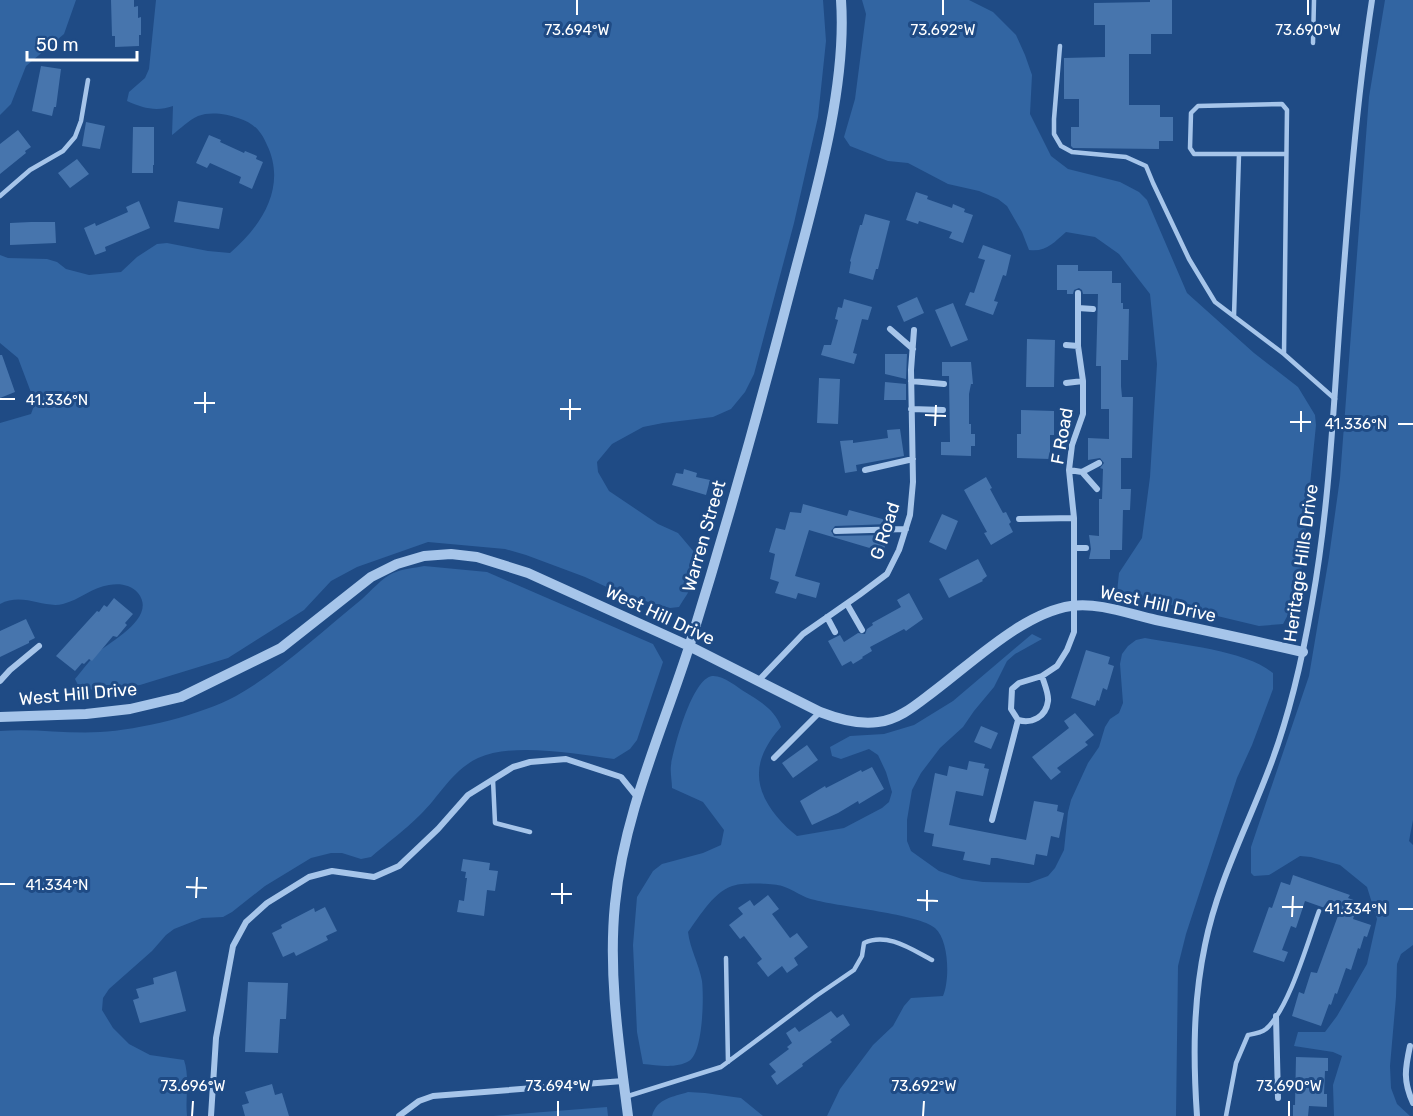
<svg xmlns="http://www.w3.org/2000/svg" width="1413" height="1116" font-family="Rubik,sans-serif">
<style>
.green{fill:#3265a2}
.building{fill:#4775ad}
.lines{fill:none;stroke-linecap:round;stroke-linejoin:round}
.service{stroke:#a6c5ea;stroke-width:4.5}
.minor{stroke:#a6c5ea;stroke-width:6}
.tertiary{stroke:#a6c5ea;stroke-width:10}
.ticks{fill:none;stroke:#fff;stroke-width:2}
.labels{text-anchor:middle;stroke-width:6;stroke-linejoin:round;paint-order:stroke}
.street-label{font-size:18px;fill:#fff;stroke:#1f4b85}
.ticks-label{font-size:15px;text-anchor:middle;fill:#fff;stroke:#1f4b85;stroke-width:6;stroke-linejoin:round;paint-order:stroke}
</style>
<rect width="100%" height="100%" fill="#1f4b85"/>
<!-- green -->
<path class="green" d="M0,0H76L64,34L26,66L11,104L0,115Z
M156,0H823L826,41L818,117L794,223L754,374L745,392L731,409L713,417L663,423L643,427L612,444L597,462L598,472L609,491L658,524L678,533L700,559C699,578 689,591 679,607L670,608L624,595L585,577L526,555L505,549L428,542L357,567L331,581L304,610L228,658L140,685L99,691L79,687L75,679C82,671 88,662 96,654C109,642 158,618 138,593C131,585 120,583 109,585C93,587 79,600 63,604C44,609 23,592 0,604V423L31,414L35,403L18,358L0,343V255L8,258L47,259L57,262L66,269L89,275L121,272L137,257L157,244L167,243L208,251L230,253C262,226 287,186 267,145C261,131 254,123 238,118C227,114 210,111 198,116C189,120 180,129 172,135L173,106C156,112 143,108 127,101L129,92L145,78L149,69Z
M862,0H969L993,12L1016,35L1025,55L1032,75L1030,114L1051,156L1068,169L1120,182L1139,192L1147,200L1187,293L1254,353L1298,387L1315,415L1316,425L1299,594L1283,624L1259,626L1117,592L1119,573L1142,538L1150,477L1157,364L1150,294L1119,254L1095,237L1066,232C1053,243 1047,252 1029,250L1022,232L1007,206L998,199L979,191L948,184L908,163L888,161L850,146L844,137L855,99L866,14Z
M1385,0H1413V820L1409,841L1413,845V945L1401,954L1397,964L1396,997L1390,1066L1391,1088L1397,1104L1410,1116H1334L1333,1085L1342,1056L1333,1052L1294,1046L1298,1032H1325L1337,1016L1367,964L1377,919L1367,887L1340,865L1311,857L1300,856L1269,875L1254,876L1251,873V847L1309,676L1329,557L1340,478L1369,97Z
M424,566L487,572L653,644L663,662L637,740L630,749L614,759C576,754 513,742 478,758C451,771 440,796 420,815C405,830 387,843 371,857L361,859L342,853H331L311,858L265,886L232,912L223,917L202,918L174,929L166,935L152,951L109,989L103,998L102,1010L113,1028L129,1044L150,1055L184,1060C190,1078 185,1097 187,1116H0V731C33,728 67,734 100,732C139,730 201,715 236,696C282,670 321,632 362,599C371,591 382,578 393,573C402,569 414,568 424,566Z
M1032,634L1042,639L1015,654L1007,661L994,687L974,711L963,727L940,748L921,773L912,790L907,820V841L911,851L939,871L962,879L983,882L1029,883L1048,876L1055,868L1064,850L1068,812L1071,800L1088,763L1099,747L1105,727L1110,719L1119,713L1123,703L1120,664L1122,654L1128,646L1136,640L1145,638C1181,645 1245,650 1273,673V689L1252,745L1237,778L1186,934L1178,966L1176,1116H827L840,1089L873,1045L893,1026L904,1006L911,998L943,996C950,980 949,940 935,928C919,914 840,907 815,900C803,898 793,889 782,886C774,883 745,883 736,885C715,889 700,916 688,932C690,949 699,964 702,981C704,997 703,1053 689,1061C676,1069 657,1065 643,1064L637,1032L633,945L637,897L653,871L662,864L703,853L721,845L724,830L703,802L672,788C672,781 670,772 671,765C674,747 692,679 712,676C723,675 737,687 745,692C760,701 775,710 781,727C770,739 759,756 759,773C758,798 779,822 797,836L844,828L882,808L889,802L892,792L886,772L878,755L869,749L841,759L832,756L830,747L850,736L884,734L914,725L953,701Z
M688,1092L705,1093L741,1098L763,1116H652C657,1098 673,1097 688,1092Z
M607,1107L608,1116H493Z"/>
<!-- building -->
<path class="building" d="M111,0H134V7L138,6V18L141,17V35H139V46L115,47V36H112Z
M1150,0H1172V34H1151V54H1129V105H1160V117H1173V141H1159V149L1073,148L1071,146V127H1079V99H1064V58L1105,57V25H1094V3L1150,2Z
M41,66L61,69L56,107H54L52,116L32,111Z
M86,122L105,126L100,149L82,146Z
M133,127H154V165H153V173H132Z
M18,130L31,147L25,151L26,153L0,174V144Z
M209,135L221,140L220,142L244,153L245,151L257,156L256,159L263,162L252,189L239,183L241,177L210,163L207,168L196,163Z
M77,159L89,174L70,188L58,173Z
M916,192L928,196L927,199L952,208L953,204L965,209L964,212L973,215L963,243L949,238L952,232L919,221L918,224L906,220Z
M139,201L150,228L105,247L106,251L95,255L84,228L95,223L96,226L128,212L126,207Z
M178,201L223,208L219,229L174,222Z
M865,214L890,221L878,269H876L873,280L849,273L851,262L850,261L860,225H862Z
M31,222H55L56,243L10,245V223Z
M983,245L1011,255L1006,276L1003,275L994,301L998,302L993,315L965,305L970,292L974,293L985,260L978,258Z
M1057,265H1078V271H1112V283H1121V303H1123V309H1129L1128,360H1121V386L1122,397H1133L1132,458H1121V489H1131L1130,510H1123L1122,550H1110V559H1089L1091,549L1089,535L1099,536V499H1102L1103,469L1100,468L1104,463L1100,458L1088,460V438L1109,439V409H1101V366H1096L1098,294H1083L1082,290L1079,288L1074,290L1073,294H1067V290H1057Z
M917,297L924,313L904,322L897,306Z
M844,299L872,307L868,320L862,319L853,353L857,354L854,364L821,355L824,345H831L838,320L835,319L838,307L842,308Z
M953,303L968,340L951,347L935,310Z
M1027,339L1055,340L1054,387H1026Z
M885,354H907L906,379L885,374Z
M0,355H2L15,392L0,398Z
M942,362H971L973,384H971L969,394V424H971V434H975V446H971V456L941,455V442H950L949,376H942Z
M819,378L840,379L838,424L817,423Z
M885,382L906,384V400H884Z
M1021,410L1054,411V435H1050V459L1017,458V434H1021Z
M900,429L904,456L856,465L857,471L845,473L840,441L853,440V443L888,438L887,430Z
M684,469L697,473L696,477L710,480L706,495L672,485L676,473L683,474Z
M986,477L992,488L990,489L1003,513L1006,512L1011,522L1009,524L1013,532L991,545L984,533L987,532L964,490Z
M803,504L847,516L849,510L886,520L885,523L889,524L835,526L831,531L834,536L889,535L884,549L874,546L873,549L809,530L795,576L820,583L816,598L798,593L796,599L775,593L779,582L770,579L775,554L769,552L776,528L785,530L790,512L801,513Z
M942,514L958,521L946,550L929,542Z
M978,559L987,576L982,580L983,581L949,598L939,579Z
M909,593L923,619L906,631L904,629L870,647L872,651L862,657L863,658L853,664L851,661L842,666L828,641L840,635L844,642L858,633L865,634L867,629L873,625L872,623L901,607L897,600Z
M114,598L133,614L125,623L127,625L117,637L113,636L92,661L89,659L84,664L82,663L75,671L56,656L97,611L99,612L104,605L107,607Z
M26,619L35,638L29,641V643L0,657V631Z
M1086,650L1110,657L1108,664L1114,666L1107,690L1103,688L1099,701L1097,700L1095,706L1071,698Z
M1075,713L1094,735L1085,742L1088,745L1057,768L1061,772L1051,780L1032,757L1069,728L1064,721Z
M981,726L998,733L991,749L974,742Z
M807,745L818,760L793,778L782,763Z
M969,761L985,764L984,768L989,769L983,796L956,791L949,825L1026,840L1034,801L1058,805L1057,811L1064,813L1059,838L1051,836L1047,856L1036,854L1034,865L997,858H991L990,865L963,860L965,852L932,846L934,834L924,832L935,773L947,776L949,766L967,770Z
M872,767L884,789L859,804L858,801L838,813L812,825L800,801L825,786L826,788L861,770L862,772Z
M463,859L490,863L489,870L498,871L495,891L487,890L484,916L457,912L459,900L464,901L467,878H465L466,872L461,871Z
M1293,875L1350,895L1348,898L1359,902L1353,919L1371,925L1367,937L1364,936L1360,949L1358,948L1351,970L1346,968L1337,994L1335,993L1331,1005L1329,1004L1321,1026L1292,1016L1299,992L1304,994L1311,972L1317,973L1339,913L1305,901L1296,928L1291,926L1282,950L1288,952L1284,962L1253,952L1269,907L1272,908L1281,882L1290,885Z
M768,895L779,909L772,914L790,938L797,933L808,947L794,958L798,965L787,973L782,966L768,977L757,963L762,959L744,936L740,939L729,925L743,914L738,908L750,900L754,906Z
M325,907L337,931L326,936L328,940L296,956L294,952L283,957L272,933L282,928L281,925L314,908L315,912Z
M176,971L186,1011L140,1023L133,1000L139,998L136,989L154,984L153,978Z
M248,982L288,983L286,1019H280L278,1053L245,1052Z
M831,1011L837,1018L843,1014L850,1025L830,1040L832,1042L802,1064L803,1066L777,1085L771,1076L776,1072L769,1064L789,1049L787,1047L792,1043L786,1033L795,1027L799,1032Z
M1296,1057L1328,1058V1071H1325L1324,1094H1327V1107L1309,1106L1308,1116H1293V1105H1295Z
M272,1084L275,1095L282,1093L289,1116H245L242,1105L249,1103L245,1092Z"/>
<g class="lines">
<!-- service -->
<path class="service" d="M1313,43L1314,0
M1060,46L1054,119V134L1061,146L1072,152L1126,157L1146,166L1153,183L1189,259L1215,302L1284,354L1335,399
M0,196L30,170L63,151L75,137L81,121L88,80
M1234,316L1239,154
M1284,354L1287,110L1282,104L1198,106L1191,113L1190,148L1194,154H1286
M493,780L495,823L530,832
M726,958L728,1062
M625,1097L721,1067L816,996L854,970L862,956L864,943C887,932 911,949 932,960
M1226,1116L1236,1063L1248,1035C1254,1034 1261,1033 1266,1029C1289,1009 1308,941 1319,911"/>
<!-- minor -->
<path class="minor" d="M1078,308L1093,309
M890,329L913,349
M1066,345L1078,346
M911,381L944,384
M1066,383L1083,381
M911,409L943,410
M865,470L913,459
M1069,470L1082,472L1099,463
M1082,472L1097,489
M1019,519L1074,518
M836,531L906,529
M1075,548H1086
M847,604L862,630
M827,617L835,632
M1042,676C1044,683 1049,694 1048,701C1046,717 1032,724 1018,720L1011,709L1012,689L1019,683L1042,676L1057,666L1067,650L1074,632V518L1069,470L1072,445L1083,414V381L1078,346V293
M759,680L803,634L859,595L887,574L899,550L910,515L913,482L911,370L914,330
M0,681L10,670L39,646
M774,758L820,712
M992,820L1018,720
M1276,1016L1278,1098
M1410,1046C1405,1069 1403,1081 1413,1103
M211,1116L216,1038L233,946L246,922L267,903L309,877L332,871L374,877L399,866L438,829L468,795L513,767L530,762L566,759L621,777L638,798
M399,1116L419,1101L433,1096L623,1081
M1197,1116C1193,1058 1193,1002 1205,945C1217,885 1245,831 1267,774C1289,719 1302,661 1312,603C1329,508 1333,414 1340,318C1348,212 1356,105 1372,0"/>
<!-- tertiary -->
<path class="tertiary" d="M0,717L86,714L130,709L181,697L281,648L371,577L397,564L424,556L451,554L477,557L528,573L689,646L820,712C838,719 858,725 878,722C899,720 917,704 933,692C972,663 1023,613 1071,606C1099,602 1129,614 1156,620C1205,630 1254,641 1303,652
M628,1116C619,1046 608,974 615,904C624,813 663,729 690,644C728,521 763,396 795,272C817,189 847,85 841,0"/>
</g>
<!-- ticks -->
<path class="ticks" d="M577,15V0M943,15V0M1308,15V0M0,399H15M194,403H215M560,409H581M205,413V392M925,415L946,416M570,420V399M1290,422H1311M1398,424H1413M935,426L936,405M1301,432V411M0,884H15M186,887L207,888M551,894H572M196,898L197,877M917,900L938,901M562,904V883M1282,907H1303M1398,909H1413M927,911V890M1292,917L1293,896M192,1116L193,1101M558,1116V1101M923,1116L924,1101M1289,1116V1101"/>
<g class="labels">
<!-- street labels -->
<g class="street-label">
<text transform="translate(1062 436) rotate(-80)" y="6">F Road</text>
<text transform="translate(885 531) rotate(-72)" y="6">G Road</text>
<text transform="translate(704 536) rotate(-74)" y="6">Warren Street</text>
<text transform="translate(1301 563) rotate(-82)" y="6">Heritage Hills Drive</text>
<text transform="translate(1158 604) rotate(12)" y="6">West Hill Drive</text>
<text transform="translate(660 615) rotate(25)" y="6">West Hill Drive</text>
<text transform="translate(78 694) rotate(-5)" y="6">West Hill Drive</text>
</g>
</g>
<g class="ticks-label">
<text x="577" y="35">73.694°W</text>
<text x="943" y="35">73.692°W</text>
<text x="1308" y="35">73.690°W</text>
<text x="57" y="405">41.336°N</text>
<text x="1356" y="429">41.336°N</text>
<text x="57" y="890">41.334°N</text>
<text x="1356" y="914">41.334°N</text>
<text x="193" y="1091">73.696°W</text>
<text x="558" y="1091">73.694°W</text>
<text x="924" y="1091">73.692°W</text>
<text x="1289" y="1091">73.690°W</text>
</g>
<!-- scale -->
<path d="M27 51v9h110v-9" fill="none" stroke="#ffffff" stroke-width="3"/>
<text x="36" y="51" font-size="18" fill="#ffffff" stroke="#1f4b85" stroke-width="4.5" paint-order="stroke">50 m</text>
</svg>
